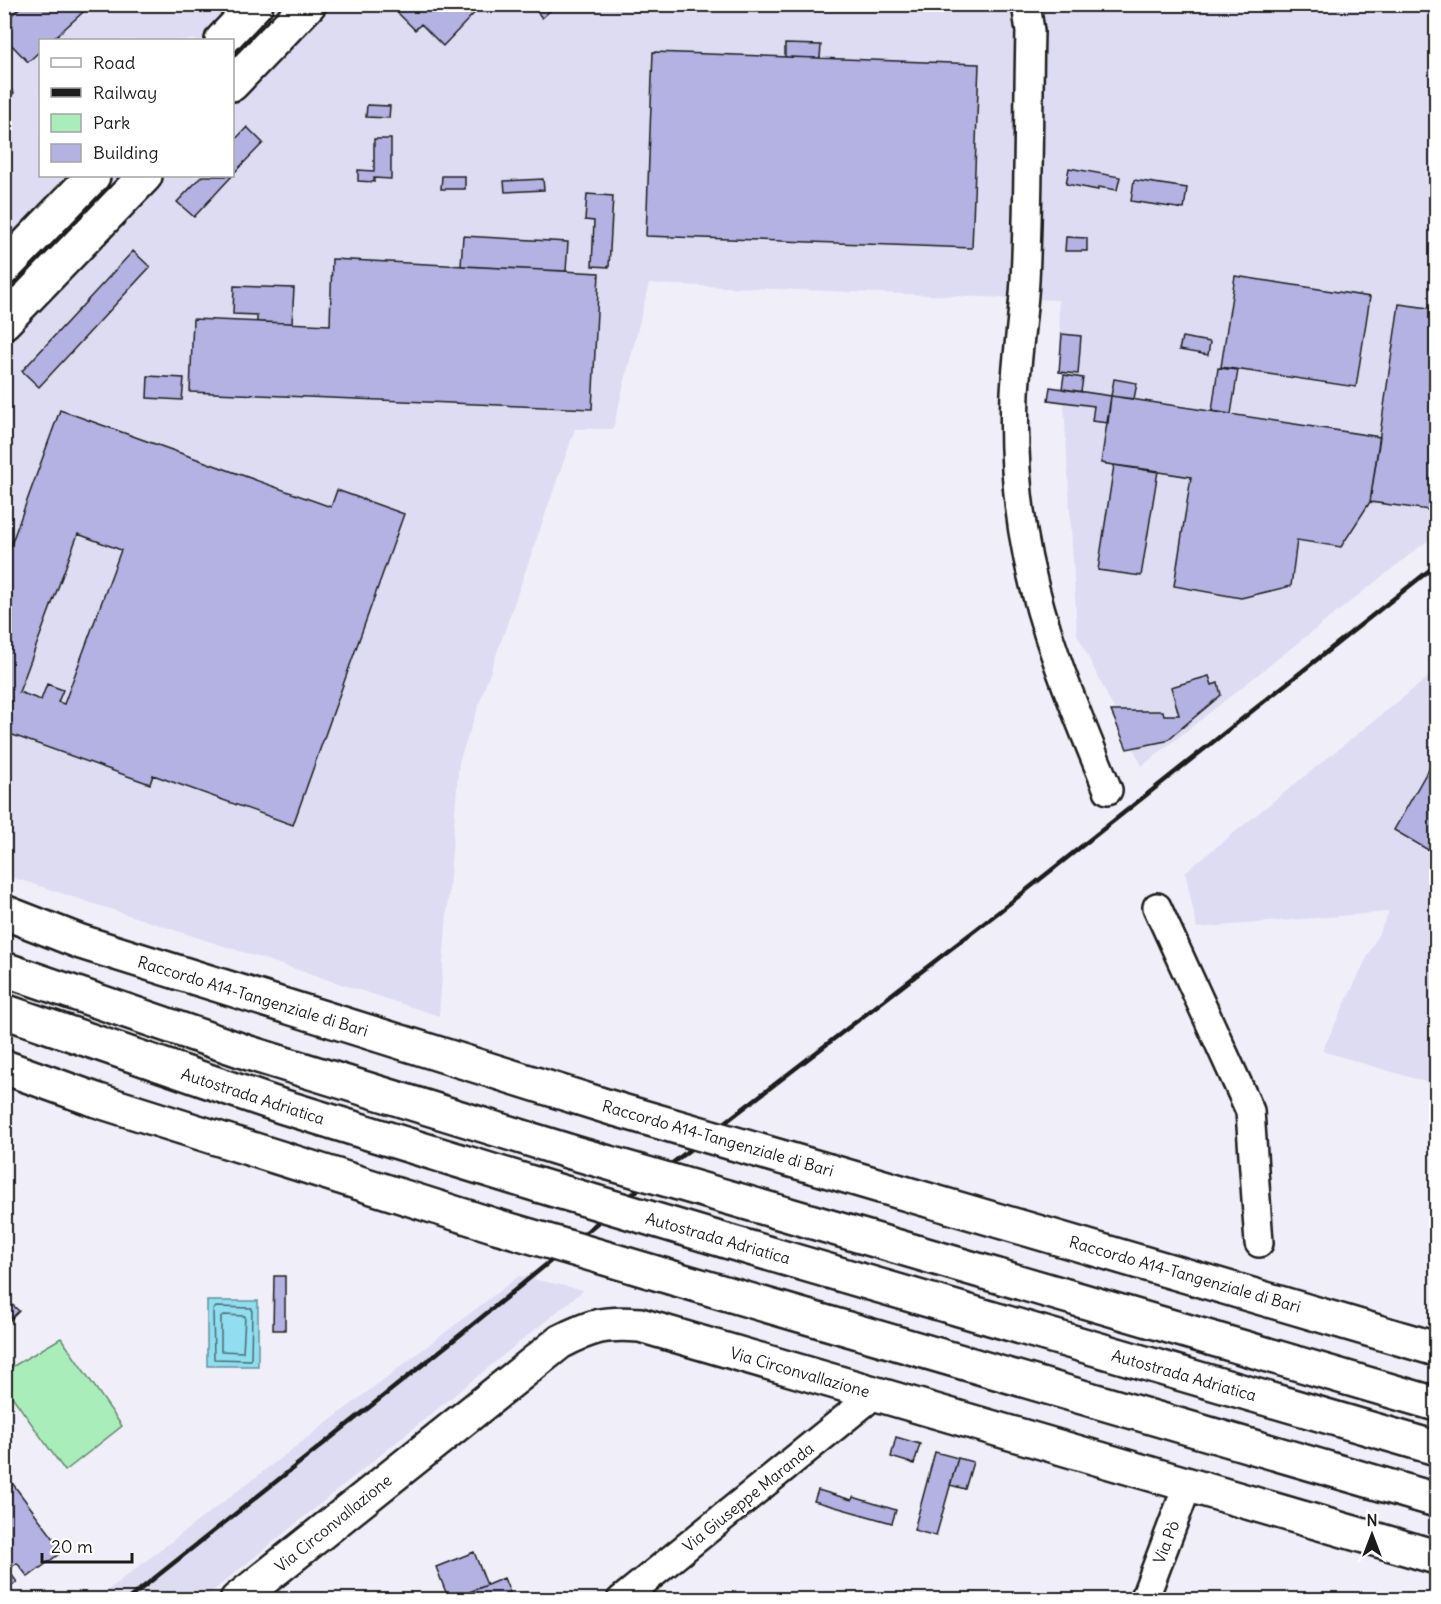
<svg xmlns="http://www.w3.org/2000/svg" width="1441" height="1604" font-family="Delius,sans-serif">
<style>
.built{fill:#dedcf2;fill-rule:evenodd}
.green{fill:#a9eeba;stroke:#62856b;stroke-width:1.5}
.water{fill:#91def0;stroke:#62909b;stroke-width:1.5}
.lines{fill:none;stroke-linecap:round;stroke-linejoin:round}
.shore{stroke:#4b6a71;stroke-width:1.5}
.building{fill:#b4b1e3;stroke:#1c1c1c;stroke-width:1.5;fill-rule:evenodd}
.street-casing{stroke:#1c1c1c;stroke-width:32}
.secondary-casing{stroke:#1c1c1c;stroke-width:38}
.primary-casing{stroke:#1c1c1c;stroke-width:38}
.highway-casing{stroke:#1c1c1c;stroke-width:38}
.street{stroke:#fff;stroke-width:27}
.secondary{stroke:#fff;stroke-width:33}
.primary{stroke:#fff;stroke-width:33}
.highway{stroke:#fff;stroke-width:33}
.rail{stroke:#1c1c1c;stroke-width:4.5}
.highway-bridge-casing{stroke:#1c1c1c;stroke-width:38;stroke-linecap:butt}
.highway-bridge{stroke:#fff;stroke-width:33}
.labels{text-anchor:middle;stroke-width:5;stroke-linejoin:round;paint-order:stroke}
.street-label{font-size:16px;fill:#1c1c1c;stroke:#fff}
</style>
<rect width="100%" height="100%" fill="#f0eff9"/>
<filter id="ink" filterUnits="userSpaceOnUse"><feTurbulence type="fractalNoise" baseFrequency=".0167" numOctaves="2"/><feDisplacementMap in="SourceGraphic" scale="12" xChannelSelector="R" yChannelSelector="G"/><feConvolveMatrix kernelMatrix="1 2 1 2 8 2 1 2 1" color-interpolation-filters="sRGB"/></filter>
<g filter="url(#ink)">
<!-- built -->
<path class="built" d="M5,5H1436V534L1142,766L1077,634L1058,300L649,284L613,429H575L459,762L439,1016L5,875ZM40,40H232V176H40Z
M1436,671V1085L1322,1051L1389,912L1197,928L1185,872Z
M519,1276L584,1290L203,1599H96Z"/>
<!-- green -->
<path class="green" d="M61,1338L122,1426L65,1471L4,1385L5,1371Z"/>
<!-- water -->
<path class="water" d="M207,1301H258V1366H207Z"/>
<g class="lines">
<!-- shore -->
<path class="shore" d="M216,1307L252,1308L251,1360L214,1359L213,1310Z
M224,1315L245,1316L243,1352L221,1351V1317Z"/>
</g>
<!-- building -->
<path class="building" d="M24,4H92L52,40H40V51L28,62L4,37V22Z
M398,4H483L443,46L421,24L415,30L394,9Z
M531,4H549L552,9L542,18Z
M785,44L821,45L820,58L785,57Z
M653,52L979,64L972,248L646,236Z
M4,82L14,93L4,101Z
M367,105L390,106L389,118L366,117Z
M247,127L263,143L232,175V143Z
M374,139H391V179L374,178V182L358,181V170L374,171Z
M1069,168L1120,177L1117,190L1098,187V190L1066,184Z
M202,176H232L194,217L177,202Z
M442,176H465V189H441Z
M543,179L544,190L505,192L504,181Z
M1134,180L1187,188L1184,209L1131,201Z
M587,194L613,196L609,267L592,266L594,221L585,220Z
M463,236L568,242L566,271L461,266Z
M1066,237L1087,238V251H1065Z
M133,251L150,267L39,387L22,371Z
M332,259L599,273L592,409L190,392L193,319L330,325Z
M1235,276L1370,297L1356,387L1221,367Z
M234,286L294,288L292,323L257,322V315L233,314Z
M1399,304L1436,309V453L1429,510L1370,502Z
M1062,334L1081,336L1078,374L1059,372Z
M1182,337L1210,342L1208,355L1179,350Z
M1218,368L1238,370L1231,414L1212,411Z
M1064,375L1083,378L1081,392L1062,389Z
M148,376L184,378L182,400L147,398Z
M1114,379L1137,383L1134,399L1111,396Z
M1050,387L1111,396L1108,423L1092,421L1094,406L1048,400Z
M1111,396L1380,437L1370,502L1341,547L1297,540L1291,586L1241,598L1174,586L1191,477L1101,463Z
M60,410L331,507L337,490L404,514L293,825L153,775L150,784L4,732V564ZM78,534L121,550L64,704L58,702L63,690L47,684L41,700L19,692Z
M1436,453V503L1429,510Z
M1114,465L1158,471L1141,576L1098,570Z
M1209,676L1212,685L1218,683L1221,695L1166,741L1127,749L1111,711H1163L1164,715H1179L1171,687Z
M1436,756V852L1435,854L1394,830Z
M274,1276H285V1330H273Z
M4,1297L19,1311L4,1326Z
M896,1437L920,1444L914,1464L891,1457Z
M935,1452L958,1458L936,1536L914,1530Z
M958,1458L973,1462L965,1489L950,1485Z
M4,1472L63,1551L28,1577L17,1563L8,1570L17,1582L4,1592Z
M818,1490L852,1500L853,1497L896,1510L892,1523L814,1501Z
M474,1552L487,1585L449,1600L436,1567Z
M504,1578L513,1600H450L487,1585Z"/>
<g class="lines">
<defs>
<path id="street" d="M1026,4L1030,31C1028,114 1029,197 1025,280C1023,317 1017,355 1015,393C1013,447 1017,506 1028,559C1045,640 1077,714 1108,790
M1157,907L1250,1111L1259,1243
M621,1600L875,1394
M1144,1600L1188,1484"/>
<path id="secondary" d="M237,1600L560,1342C591,1326 605,1322 640,1325L1436,1557"/>
<path id="primary" d="M222,40L256,4
M232,84L309,4
M4,268L93,176
M4,322L145,176"/>
<path id="highway" d="M4,912L81,942L615,1109
M4,969L249,1053L571,1152
M4,1011L281,1106L538,1185
M4,1067L96,1100L496,1226
M829,1171L1436,1349
M772,1210L1436,1404
M726,1241L1436,1448
M673,1278L1436,1500"/>
</defs>
<!-- street casing -->
<use href="#street" class="street-casing"/>
<!-- secondary casing -->
<use href="#secondary" class="secondary-casing"/>
<!-- primary casing -->
<use href="#primary" class="primary-casing"/>
<!-- highway casing -->
<use href="#highway" class="highway-casing"/>
<!-- street -->
<use href="#street" class="street"/>
<!-- secondary -->
<use href="#secondary" class="secondary"/>
<!-- primary -->
<use href="#primary" class="primary"/>
<!-- highway -->
<use href="#highway" class="highway"/>
<!-- rail -->
<path class="rail" d="M127,1600L460,1335L640,1188L1000,911L1436,565"/>
<defs>
<path id="highway-bridge" d="M615,1109L829,1171
M571,1152L772,1210
M538,1185L726,1241
M496,1226L673,1278"/>
</defs>
<!-- highway-bridge casing -->
<use href="#highway-bridge" class="highway-bridge-casing"/>
<!-- highway-bridge -->
<use href="#highway-bridge" class="highway-bridge"/>
</g>
</g>
<g class="labels">
<!-- street labels -->
<g class="street-label">
<text transform="translate(253 996) rotate(17)" y="6">Raccordo A14-Tangenziale di Bari</text>
<text transform="translate(253 1096) rotate(18)" y="6">Autostrada Adriatica</text>
<text transform="translate(718 1138) rotate(16)" y="6">Raccordo A14-Tangenziale di Bari</text>
<text transform="translate(718 1238) rotate(16)" y="6">Autostrada Adriatica</text>
<text transform="translate(1185 1274) rotate(16)" y="6">Raccordo A14-Tangenziale di Bari</text>
<text transform="translate(800 1372) rotate(16)" y="6">Via Circonvallazione</text>
<text transform="translate(1184 1375) rotate(16)" y="6">Autostrada Adriatica</text>
<text transform="translate(748 1497) rotate(-39)" y="6">Via Giuseppe Maranda</text>
<text transform="translate(333 1523) rotate(-39)" y="6">Via Circonvallazione</text>
<text transform="translate(1166 1542) rotate(-69)" y="6">Via Pò</text>
</g>
</g>
<!-- margin -->
<rect width="1441" height="1604" fill="none" stroke="#fff" stroke-width="24"/>
<rect x="12" y="12" width="1417" height="1580" fill="none" stroke="#1c1c1c" stroke-width="2" filter="url(#ink)"/>
<!-- legend -->
<rect x="39" y="39" width="195" height="138" fill="#ffffff" stroke="#a4a4a4" stroke-width="1.5"/>
<rect x="51" y="58" width="30" height="9" fill="#ffffff" stroke="#a4a4a4" stroke-width="1.5"/>
<text x="93" y="69" font-size="18" fill="#1c1c1c">Road</text>
<rect x="51" y="88" width="30" height="9" fill="#1c1c1c" stroke="#a4a4a4" stroke-width="1.5"/>
<text x="93" y="99" font-size="18" fill="#1c1c1c">Railway</text>
<rect x="51" y="114" width="30" height="18" fill="#a9eeba" stroke="#a4a4a4" stroke-width="1.5"/>
<text x="93" y="129" font-size="18" fill="#1c1c1c">Park</text>
<rect x="51" y="144" width="30" height="18" fill="#b4b1e3" stroke="#a4a4a4" stroke-width="1.5"/>
<text x="93" y="159" font-size="18" fill="#1c1c1c">Building</text>
<!-- north arrow -->
<g transform="translate(1372 1535)" stroke="#ffffff" stroke-width="4.5" paint-order="stroke">
<path d="M0-4.5L10 22L0 15L-10 22Z" fill="#1c1c1c"/>
<text y="-9" font-size="16" font-weight="bold" text-anchor="middle" fill="#1c1c1c">N</text>
</g>
<!-- scale -->
<path d="M42 1553v9h90v-9" fill="none" stroke="#1c1c1c" stroke-width="3"/>
<text x="51" y="1553" font-size="18" fill="#1c1c1c" stroke="#ffffff" stroke-width="4.5" paint-order="stroke">20 m</text>
</svg>
